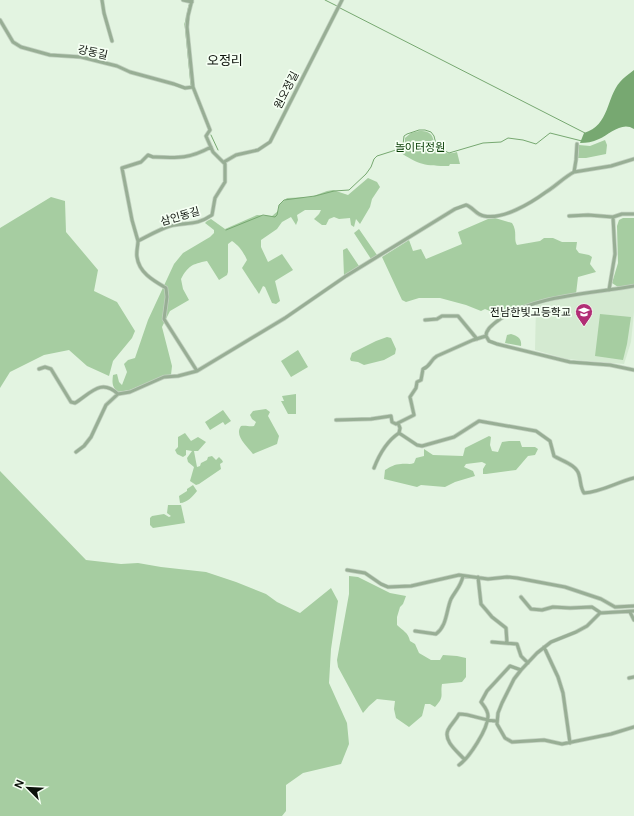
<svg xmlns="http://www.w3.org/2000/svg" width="634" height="816" font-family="'DM Sans','Noto Sans KR',sans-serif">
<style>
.built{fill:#d4ead1}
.green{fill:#a6cda1}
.water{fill:#77a871}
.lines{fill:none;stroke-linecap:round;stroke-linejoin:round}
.stream{stroke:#77a871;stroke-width:1}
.minor-casing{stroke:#c1d0bf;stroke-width:4.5}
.minor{stroke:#98ae95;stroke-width:3}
.labels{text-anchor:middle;stroke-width:3.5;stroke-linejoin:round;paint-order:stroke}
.street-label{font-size:11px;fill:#0c120b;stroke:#f5fff3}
.park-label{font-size:11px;fill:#043a01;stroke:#f5fff3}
.poi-label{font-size:11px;fill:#0c120b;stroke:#f5fff3;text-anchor:end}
.quarter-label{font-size:13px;fill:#0c120b;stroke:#f5fff3}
</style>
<rect width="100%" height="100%" fill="#e3f4e1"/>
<!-- built -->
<path class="built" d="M634,287V312L631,342L624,364L567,359L535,350L536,305L577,295Z"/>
<!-- green -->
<path class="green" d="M419,131C423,131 426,131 429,133C433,135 433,140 435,144C439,153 449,155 457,152L460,164H450L449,166C425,166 419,165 398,151L405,145V138L411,133Z
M605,140L607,145L606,154L586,158H578L579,145L590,146Z
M368,178L377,182L380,187L372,199L370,207L360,224L356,219L354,227L351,225L350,218L339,219L334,217L329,219L326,225H322L314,219L319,214L321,210H305L297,215L298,220L296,225L291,217L282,222L277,229L261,240V247L268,262L282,254L293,270L275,281L280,301L276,304L272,303L265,287L263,286L259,294L242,268L247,260C243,251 239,246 232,241L228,244V272L227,275L219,280L207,261C192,264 188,266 181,279L183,289L189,300L170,311L162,327L172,366L171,375L165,376L130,390L118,392C112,387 112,383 113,375L117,374L119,382L122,385L127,372L124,364L128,360L135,358L148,320L174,264L183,253L210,237L214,233V230L205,223L207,221L211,219L225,229L257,215L272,216L278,211L279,205L287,198L311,197L327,191L333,190L348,195Z
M51,197L65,201L66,232L98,270L94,291L117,302L135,331L132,338L113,361L109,376L87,366L69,350L44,355L10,372L0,388V228Z
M495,218L512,223C518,232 513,239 517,245L540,241L544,238H553L562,242H577L576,249L579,253L589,255L592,257L590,264L596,272L578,277L576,294C550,299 526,304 502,316L485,309L481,311L466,305L440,298H419L406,302L402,300L382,257L409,240L413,251L421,249L426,259L462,244L458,232L488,219Z
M623,218H634V285L618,287L612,283L618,263L617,226L619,220Z
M359,229L377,255L371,259L354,233Z
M347,248L359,266L344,276L343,250Z
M600,314L631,317L627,344L623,360L595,356Z
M511,334C518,336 522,339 521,346L505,343L507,335Z
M387,337L391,338L396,349L395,354L384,360L364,365L358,362L351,361L350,359L352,353L376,341Z
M298,350L308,367L291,377L281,361Z
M296,394V414H288L281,401H284L282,396Z
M266,409L270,412L268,416L279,436L277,444L253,454C247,446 234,436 241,426C246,425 249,427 254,426L256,422L252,419L250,415L253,411Z
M223,410L231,421L225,425L223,422L210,430L205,422Z
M185,433L191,441L198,437L206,442L198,451H194L197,467L200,466L201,463L207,460L208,457L212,456L216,460L219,457L222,460L223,462L220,464L221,469L199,484L196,485L190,481L194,467L188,462L187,458L192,451L186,450V455L183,457L177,454L175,450L178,447V437Z
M489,436L491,437L490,445L492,451L498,452L502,442L509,441H520L522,447H535L538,449L535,455L528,456L516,470L486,474H483V469L486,464L482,462L466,464L464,467L473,471L475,476L455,482L445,487L421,485L417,487L384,479L385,470C390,467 395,464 401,464C406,463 410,465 414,463L416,458L424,456V449L433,455L463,456L465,448Z
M0,471L86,560L121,564L138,563L161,567L206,572L236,582L266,594L277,602L300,613L331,588L338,601L331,649L329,683L347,723L349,744L341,764L303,773L286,785V811L282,816H0Z
M193,485L197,491C193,496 187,503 180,503L179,496L187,491V489Z
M168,505H181L185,523L153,528L150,525V518L152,516L164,514L169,517L171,516L167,513Z
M349,576L358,577L390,593L406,596L403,604L400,607L397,617V625C403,631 408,632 410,641L415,644L419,653L431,660H440L443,655L457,656L466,658V677L462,682L442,684C440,696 445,696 435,707L430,704H425L422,716L409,727L396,718L394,709L395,701L377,699L369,706L363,713L338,667L337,660L349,594Z"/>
<!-- water -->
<path class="water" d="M634,70V129C622,121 610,134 599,139C592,142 587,143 580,143L584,133C610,125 606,98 620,82C623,78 629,74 634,70Z"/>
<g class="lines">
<!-- stream -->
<path class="stream" d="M325,0L337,6
M189,5L185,24L191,85
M340,8L585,133
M193,90L208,128
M211,135L218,150
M226,230L263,215L275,217L277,215L279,205L284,200L315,196L334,191L349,190L366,174L371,167L374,159L377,156L399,149L403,145L404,136L407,134L419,130H425L431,132L434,136L436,144L439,148L449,153L483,143L501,142L508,138L523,140L536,144L550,133L582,141"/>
<defs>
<path id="minor" d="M102,0L104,13L112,41
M183,0L192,2
M0,20L13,42L21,47L50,55L81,57L117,66L130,72L174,84L185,88L193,87
M224,162L236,155L258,150L270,142L342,0
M574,172L611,166L634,159
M569,216L588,215L613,217L622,214H634
M138,241L132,220L122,168L141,162L148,155L153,157C178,158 189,159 211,147
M634,286C591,294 531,295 496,322C491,326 486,330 486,336L489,341L497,344L570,362L610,365L634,370
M609,290L615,254L613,217
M425,320L437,319L442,316H458L477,339
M39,369L45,367L51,369L71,402L75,403C91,393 101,378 118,394
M197,371L285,318L346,276L455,209L466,205C473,207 476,215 484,216C503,220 531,203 546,192C556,186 563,178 574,172L576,160L577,144
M336,420L371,419L391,416L392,422L396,424L414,415L410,397L416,388L417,382L421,380L423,369C431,366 430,360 437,356L473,340L486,336
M399,433L417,445L422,446L454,437L479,421L536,431L550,441L554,456C562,461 577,465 579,475C581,481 580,487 584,493C602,492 617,482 634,478
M76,452L84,446L91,437L106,405L118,394L130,392L164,377L178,376L197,371L164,319L167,297L166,288C154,281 139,273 137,257C136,252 138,246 138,241C148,236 160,229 170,226C187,222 196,226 212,215L215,198L225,182V164L213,152L206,136L210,130L193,87L187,27L188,16L192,0
M374,468C379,455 387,441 399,433L400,428L398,423
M347,570L365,573L381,584L388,587L411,586L459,575L488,579L507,577L517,578L565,587L601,599L615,607L634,606
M478,577L481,604L487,611L492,617L506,628L507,643
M521,597L531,609L542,610L553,607L570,608L592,607L601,613
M634,611L600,613L587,626L576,632L551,642L537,653L521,670L514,679L502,703L498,713L497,724L505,738L512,742L544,740L562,744L611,734L634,727
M630,612L634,620
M415,631L436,634C447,626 446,611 451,599C456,590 461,586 463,576
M492,642L517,644L521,656L528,663
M544,647L558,677L563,693L570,743
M629,678L634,677
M464,759C458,752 443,741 448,730C451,724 456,720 459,714C472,714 483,721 497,721
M459,765C469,758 488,729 488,716C488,710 484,706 481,702L487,691L510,666L521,670"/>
</defs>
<!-- minor casing -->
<use href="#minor" class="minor-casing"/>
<!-- minor -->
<use href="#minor" class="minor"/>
</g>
<!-- icons -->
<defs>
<symbol id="school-pin" viewBox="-11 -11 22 30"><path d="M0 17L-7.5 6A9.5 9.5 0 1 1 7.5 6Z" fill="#b12d75" stroke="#f5fff3"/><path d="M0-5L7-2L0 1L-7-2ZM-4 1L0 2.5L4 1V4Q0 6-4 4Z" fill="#fff"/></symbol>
</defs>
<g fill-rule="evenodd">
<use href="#school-pin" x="574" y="302" width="20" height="27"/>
</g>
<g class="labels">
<!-- street labels -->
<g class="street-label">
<text transform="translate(93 52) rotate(12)" y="4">강동길</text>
<text transform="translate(286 90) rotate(-63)" y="4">원오정길</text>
<text transform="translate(180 216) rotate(-16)" y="4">삼인동길</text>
</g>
<!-- park labels -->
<g class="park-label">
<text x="420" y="151">놀이터정원</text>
</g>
<!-- poi labels -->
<g class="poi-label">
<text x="571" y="316">전남한빛고등학교</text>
</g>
<!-- quarter labels -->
<g class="quarter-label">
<text x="225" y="65">오정리</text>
</g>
</g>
<!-- north arrow -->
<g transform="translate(28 788) rotate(294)" stroke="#f5fff3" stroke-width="3" paint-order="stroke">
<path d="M0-3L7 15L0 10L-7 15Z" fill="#0c120b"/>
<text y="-6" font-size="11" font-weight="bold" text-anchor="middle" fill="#0c120b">N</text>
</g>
</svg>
